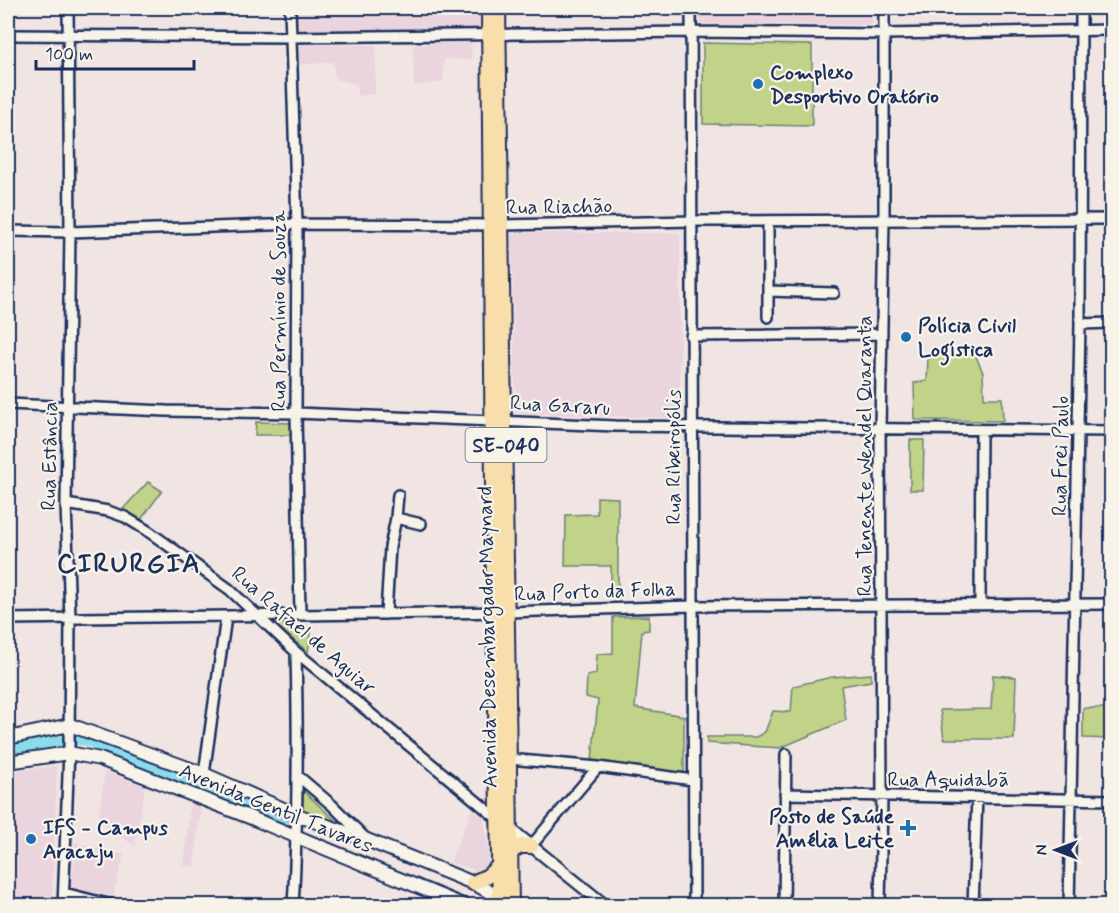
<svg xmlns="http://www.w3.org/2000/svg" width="1119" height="913" font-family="Mynerve,sans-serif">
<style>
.built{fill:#ead4dd}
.green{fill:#c0d388;stroke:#6e8173;stroke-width:1.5}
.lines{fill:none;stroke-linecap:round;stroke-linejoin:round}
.canal{stroke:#8cdbeb;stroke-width:10}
.minor-casing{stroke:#1b2f5e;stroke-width:14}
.tertiary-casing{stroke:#1b2f5e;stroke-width:15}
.secondary-casing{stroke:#1b2f5e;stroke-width:16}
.primary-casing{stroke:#1b2f5e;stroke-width:18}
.minor{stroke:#f7f3e8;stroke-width:9}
.tertiary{stroke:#f7f3e8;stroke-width:10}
.secondary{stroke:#f7f3e8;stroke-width:12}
.primary{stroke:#f8deab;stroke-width:14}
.poi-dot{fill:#1f6fb2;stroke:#f7f3e8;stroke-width:2}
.labels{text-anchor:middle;stroke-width:4.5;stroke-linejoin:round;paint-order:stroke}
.shield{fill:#f7f3e8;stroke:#5d6a87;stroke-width:1.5}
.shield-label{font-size:20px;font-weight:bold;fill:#1b2f5e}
.poi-label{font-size:21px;font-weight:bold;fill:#1b2f5e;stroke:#f7f3e8;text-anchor:start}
.street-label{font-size:21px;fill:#1b2f5e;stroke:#f7f3e8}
.district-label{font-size:27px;font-weight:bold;letter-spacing:1.5px;fill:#1b2f5e;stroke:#f7f3e8}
</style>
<rect width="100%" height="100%" fill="#f1e5e3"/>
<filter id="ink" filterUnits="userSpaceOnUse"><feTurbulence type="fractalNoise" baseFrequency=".0167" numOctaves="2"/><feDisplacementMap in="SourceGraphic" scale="12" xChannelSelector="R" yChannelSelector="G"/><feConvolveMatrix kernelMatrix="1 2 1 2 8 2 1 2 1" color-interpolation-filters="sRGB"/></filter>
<g filter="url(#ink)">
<!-- built -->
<path class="built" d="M294,8H480V28L295,32Z
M699,8H872V25L700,24Z
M471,42L472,60L444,59L443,82L414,86L413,45Z
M299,45H376L375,94L357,96V84L335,79L333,62L299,65Z
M511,233H680V418L516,413Z
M57,766L52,905H8V772Z
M105,771L145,786L135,846L98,820Z
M190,803L201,808L194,866H184Z
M472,809L484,818L489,857L488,866L480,872L450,862Z
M75,842L124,855L113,897L72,888Z"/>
<!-- green -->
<path class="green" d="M703,43L812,45V126L703,124Z
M975,354L983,373L984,398H1002L1003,421L915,420L914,383L927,381L928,357Z
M256,422L291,423L292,435H255Z
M910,440H924L923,490H910Z
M148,482L162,491L140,521L121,511Z
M597,497L618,498V599L611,597V566H565L566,515L597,514Z
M649,616V630L642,631L635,708L684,716V773L592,760L598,700L586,697L587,676L596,674L597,654L613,653V617Z
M272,622L312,628L308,652Z
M871,674V681L841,686L846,720L780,748L707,743V737H756L765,732L773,711L791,712L793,686L832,677Z
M993,675L1016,677L1014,739H944L940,710L991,709Z
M1083,708H1111V739L1083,738Z
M300,788L348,832L300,812Z"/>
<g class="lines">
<!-- canal -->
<path class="canal" d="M8,750L57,741L85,740L285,820"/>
<defs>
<path id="minor" d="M290,8L297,224L296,413L300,614
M691,8C693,307 692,606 694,906
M8,35L290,37L691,32L884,34L1112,30
M768,222V317
M8,231L70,232L297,224L503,225L693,221L1112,219
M768,291L834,293
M1080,324L1112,323
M691,336L882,334
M8,404L166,411L296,413L615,426L1112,431
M66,504L108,511L125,517L148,531L229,589L296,652L498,819
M396,518L421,524
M980,604L981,430
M386,614L390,547L396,518L398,495
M8,619L508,612L692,606L1112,604
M509,759L598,767L693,780
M204,774L226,617
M298,776L332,805L365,838
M785,794L1112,800
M531,846L598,767
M64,893L116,906
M63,906L69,750L70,618L66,504L70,232L68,8
M293,906C298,821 298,737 296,652
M784,906L786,754
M880,906L882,796L880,429L884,220V8
M973,906L977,797
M1069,906L1080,324L1081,8"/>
<path id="tertiary" d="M508,827L606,906"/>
<path id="secondary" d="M8,738L70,725L204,774L297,815L367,840L473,883L508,902
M8,762L69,753L100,759L249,817L465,906"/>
<path id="primary" d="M489,8L494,612L500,906
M498,8L511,906
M511,852L520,846H531
M473,883L488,876L500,865"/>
</defs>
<!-- minor casing -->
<use href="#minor" class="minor-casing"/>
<!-- tertiary casing -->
<use href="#tertiary" class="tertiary-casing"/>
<!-- secondary casing -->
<use href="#secondary" class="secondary-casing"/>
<!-- primary casing -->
<use href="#primary" class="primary-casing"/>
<!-- minor -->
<use href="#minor" class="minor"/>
<!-- tertiary -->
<use href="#tertiary" class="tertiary"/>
<!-- secondary -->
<use href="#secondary" class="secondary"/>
<!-- primary -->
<use href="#primary" class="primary"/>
</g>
</g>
<!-- markers -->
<g class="poi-dot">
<circle cx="758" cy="84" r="6"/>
<circle cx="906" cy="337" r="6"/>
<path d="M905 819h6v6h6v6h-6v6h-6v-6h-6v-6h6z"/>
<circle cx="31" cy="839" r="6"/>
</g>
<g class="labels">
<!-- shield labels -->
<rect class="shield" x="465.5" y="428" width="81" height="34" rx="4.5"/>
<g class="shield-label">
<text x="506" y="452">SE-040</text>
</g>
<!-- poi labels -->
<g class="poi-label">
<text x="770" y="79">Complexo<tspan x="770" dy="24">Desportivo Oratório</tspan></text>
<text x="918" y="332">Polícia Civil<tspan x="918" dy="24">Logística</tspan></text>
<text x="894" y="823" text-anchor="end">Posto de Saúde<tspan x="894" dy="24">Amélia Leite</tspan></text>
<text x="43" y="834">IFS - Campus<tspan x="43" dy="24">Aracaju</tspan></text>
</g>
<!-- street labels -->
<g class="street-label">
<text transform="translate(559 206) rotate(-1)" y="7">Rua Riachão</text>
<text transform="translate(278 311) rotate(-90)" y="7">Rua Permínio de Souza</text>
<text transform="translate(560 405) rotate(3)" y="7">Rua Gararu</text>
<text transform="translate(49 456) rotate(-89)" y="7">Rua Estância</text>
<text transform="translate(864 456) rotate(-90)" y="7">Rua Tenente Wendel Quaranta</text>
<text transform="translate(1060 456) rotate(-89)" y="7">Rua Frei Paulo</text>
<text transform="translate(673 457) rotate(-90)" y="7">Rua Ribeiropólis</text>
<text transform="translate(595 591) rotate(-2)" y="7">Rua Porto da Folha</text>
<text transform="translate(304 630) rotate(41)" y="7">Rua Rafael de Aguiar</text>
<text transform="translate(487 637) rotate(-91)" y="7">Avenida Desembargador Maynard</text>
<text x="948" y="786">Rua Aquidabã</text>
<text transform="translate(276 808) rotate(22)" y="7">Avenida Gentil Tavares</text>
</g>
<!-- district labels -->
<g class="district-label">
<text x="129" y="572">CIRURGIA</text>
</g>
</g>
<!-- margin -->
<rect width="1119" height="913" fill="none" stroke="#f7f3e8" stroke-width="30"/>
<rect x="15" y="15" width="1089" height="883" fill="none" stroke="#1b2f5e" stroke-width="2" filter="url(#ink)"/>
<!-- north arrow -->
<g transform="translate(1056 850) rotate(270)" stroke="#f7f3e8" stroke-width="4.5" paint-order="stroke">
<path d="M0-4.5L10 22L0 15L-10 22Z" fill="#1b2f5e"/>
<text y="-9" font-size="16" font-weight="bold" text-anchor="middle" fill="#1b2f5e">N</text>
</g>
<!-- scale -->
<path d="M36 60v9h158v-9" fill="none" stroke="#1b2f5e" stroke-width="3"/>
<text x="45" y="60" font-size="18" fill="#1b2f5e" stroke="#f7f3e8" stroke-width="4.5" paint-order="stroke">100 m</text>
</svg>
